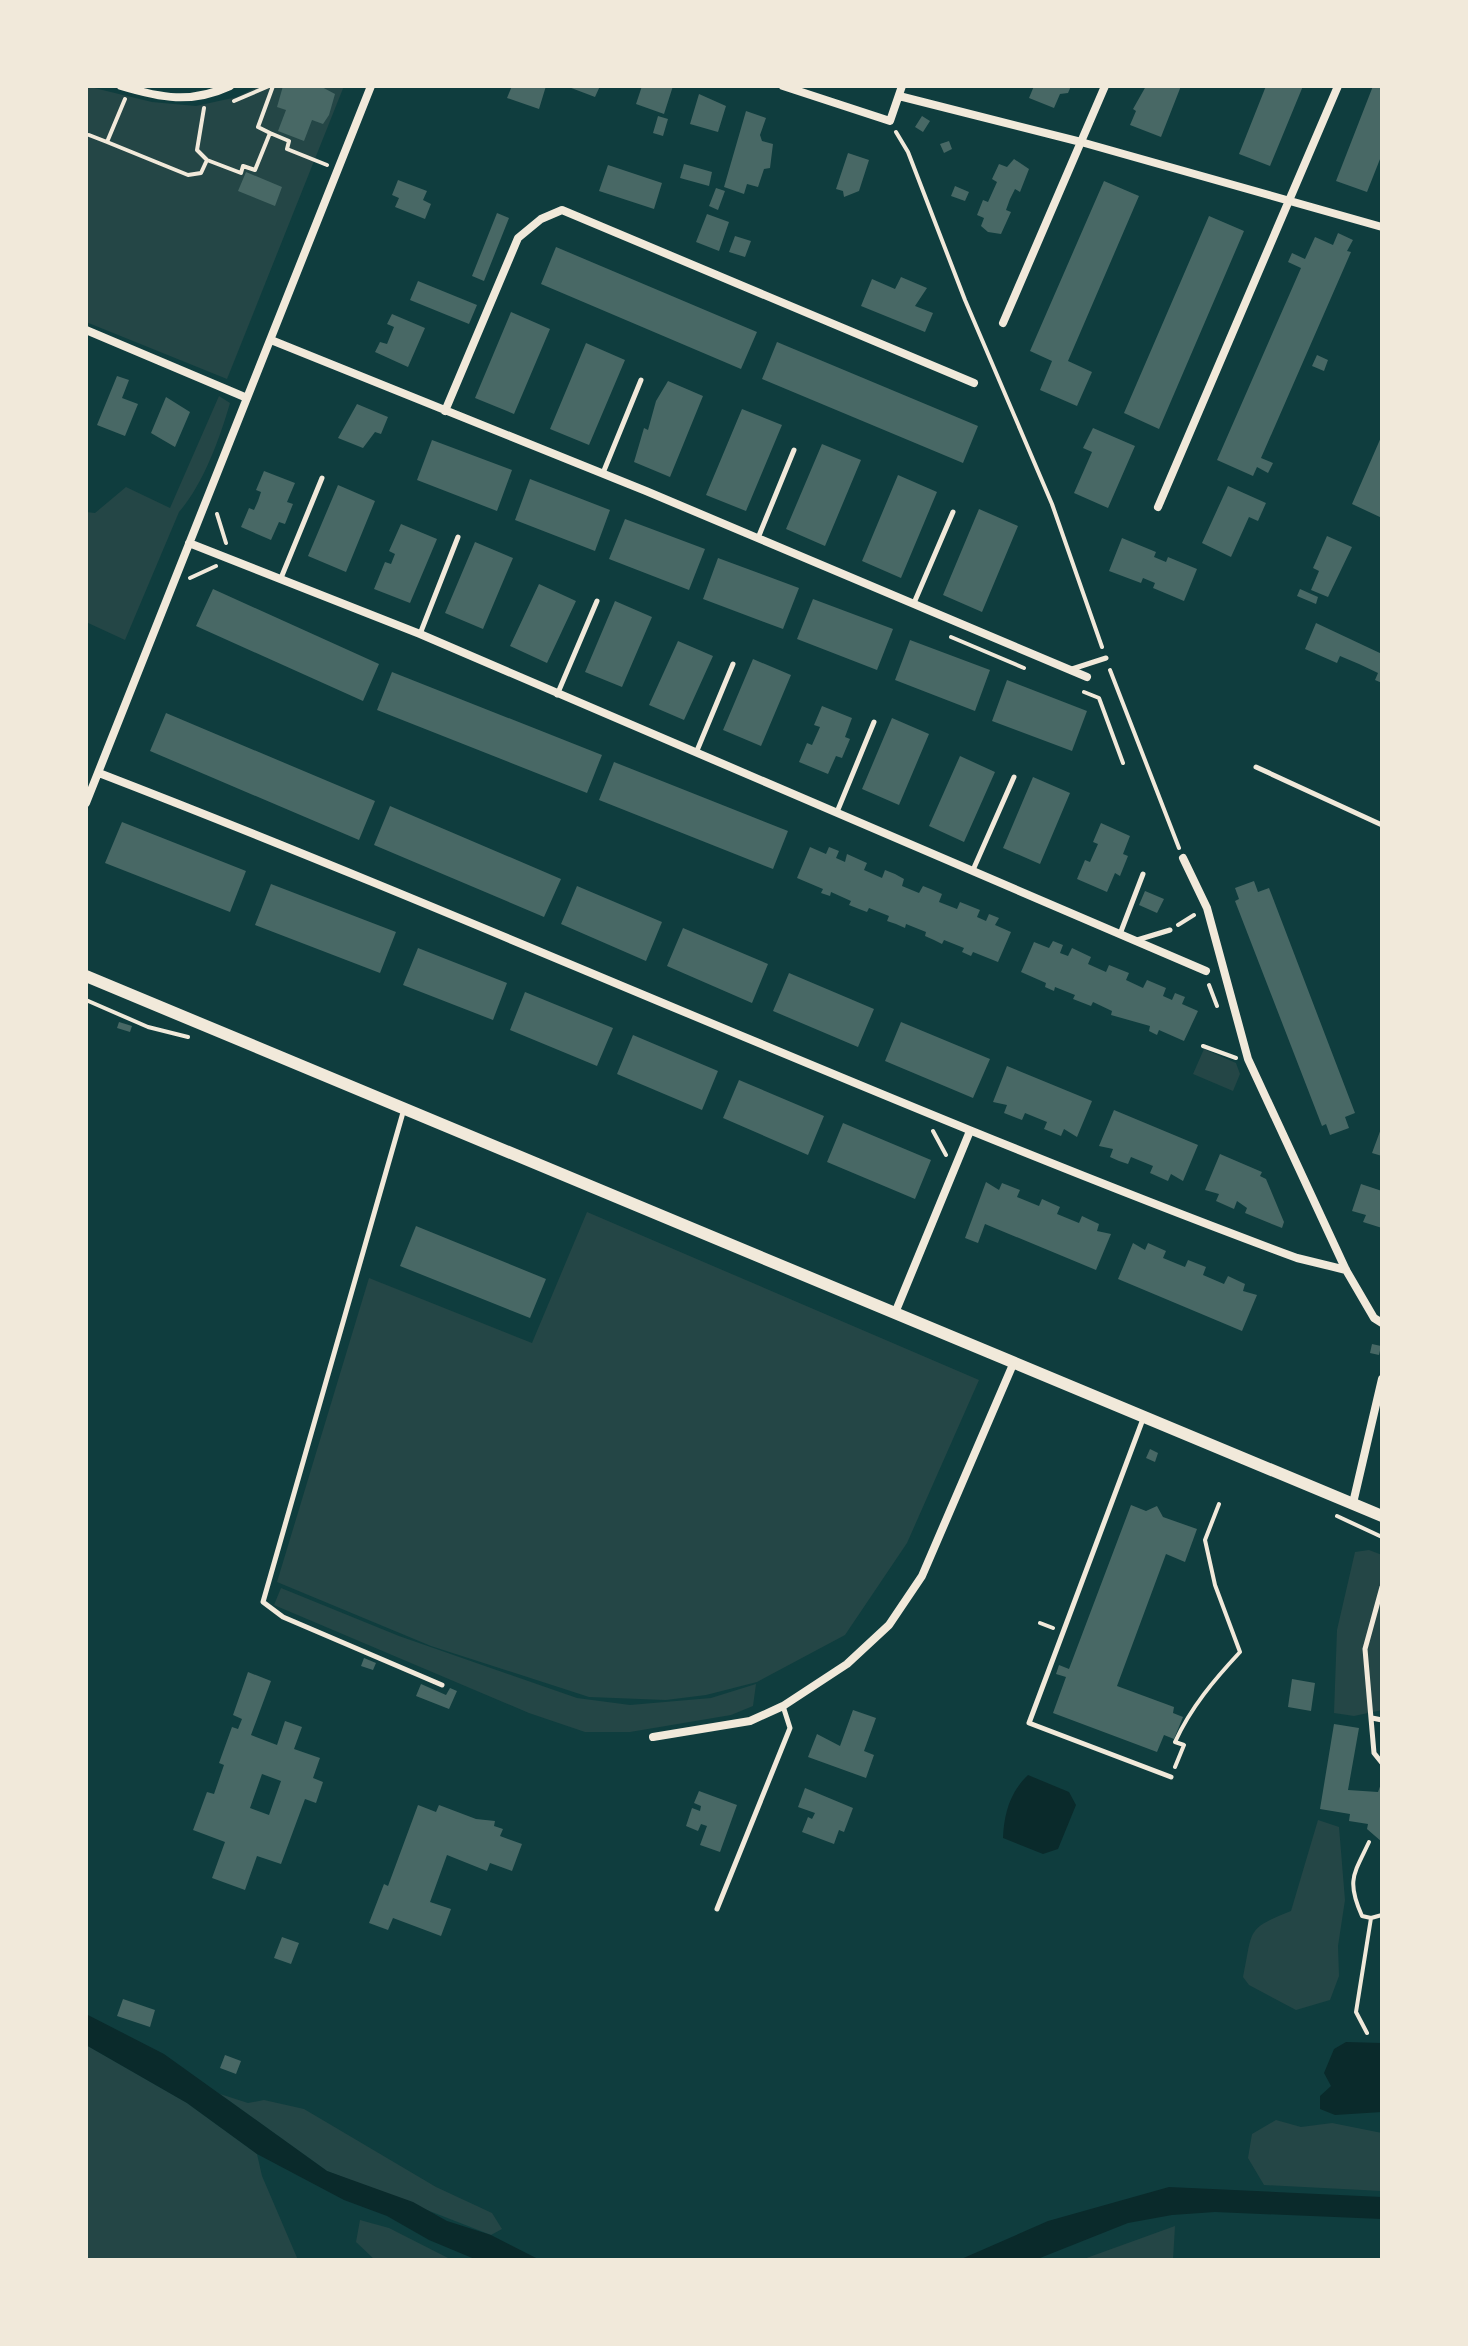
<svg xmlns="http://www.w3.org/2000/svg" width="1468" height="2346" font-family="'Archivo Narrow',sans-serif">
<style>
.green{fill:#244646}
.water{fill:#0a2a2b}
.building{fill:#486865;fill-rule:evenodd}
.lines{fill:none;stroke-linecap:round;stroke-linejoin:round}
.path{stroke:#f1e9da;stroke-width:4}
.service{stroke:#f1e9da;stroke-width:5}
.minor{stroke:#f1e9da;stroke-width:8}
.tertiary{stroke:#f1e9da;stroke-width:12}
</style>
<rect width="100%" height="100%" fill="#0f3d3e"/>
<!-- green -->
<path class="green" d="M86,86L152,102L196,106L237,97L259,86H344L227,379L86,322Z
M219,396L230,403C220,438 203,485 179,512L125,640L86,622V512L95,513L126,487L170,508Z
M1204,1049L1236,1063L1240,1074L1233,1091L1193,1074Z
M587,1212L979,1380L907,1543L845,1635L757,1682L706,1695L666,1700L589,1697L431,1646L277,1582L369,1278L532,1343Z
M1369,1550L1382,1555V1710L1354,1716L1334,1713L1337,1630L1355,1552Z
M281,1588L399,1636L577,1698L630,1705L711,1698L756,1684L753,1706L731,1715L630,1732H585L529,1713L274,1605Z
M1318,1820L1339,1827L1345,1900L1338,1946L1339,1976L1330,2000L1296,2010L1249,1985L1243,1977C1253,1930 1245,1929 1291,1911Z
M86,2045L187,2103L257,2154L262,2176L298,2260H86Z
M220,2094L248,2103L264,2100L304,2109L436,2187L492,2213L502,2229L491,2235L327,2171Z
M1276,2120L1301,2127L1332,2123L1382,2133V2191L1264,2185L1248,2158L1252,2134Z
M360,2220L389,2228L452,2260H375L356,2242Z
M1175,2226L1173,2260H1081Z"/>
<!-- water -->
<path class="water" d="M1028,1775L1069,1792L1076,1805L1058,1849L1043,1854L1003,1838C1004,1814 1010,1792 1028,1775Z
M86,2014L164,2054L327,2171L413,2202L447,2221L491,2235L540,2260H477L429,2240L387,2216L344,2200L257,2154L187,2103L86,2045Z
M1346,2042L1382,2043V2112L1335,2115L1320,2109V2096L1331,2086L1324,2073L1334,2049Z
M1169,2187L1382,2197V2219L1215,2212L1172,2215L1128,2223L1035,2260H959L1048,2221Z"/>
<!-- building -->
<path class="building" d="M283,86H320L335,94L329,115L323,124L312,120L304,141L278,131L286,110L277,107Z
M512,86H546L539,109L507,98Z
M566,86H600L595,97Z
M642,86H673L664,114L636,104Z
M1034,86H1071L1068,93L1060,94L1054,108L1029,98Z
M1146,86H1181L1161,137L1130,125L1136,111L1133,109Z
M1266,86H1303L1270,166L1239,154Z
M1373,86H1382V154L1367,192L1336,181Z
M699,94L726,106L718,132L690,124Z
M746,111L766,118L760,135L762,141L773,144L770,168L764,169L758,187L747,184L744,194L724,187Z
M658,116L668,119L663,136L653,133Z
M922,116L930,121L923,132L915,127Z
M949,141L952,149L944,153L940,144Z
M848,153L869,160L859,191L844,197L843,191L836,189Z
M1014,159L1029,169L1020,192L1015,189L1010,199L1006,210L1011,212L1001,234L988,232L981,226L984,218L977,215L983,200L988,202L997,182L992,179L999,164L1007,167Z
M684,164L712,172L709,186L680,178Z
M608,165L662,183L654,209L599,191Z
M246,172L282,187L275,206L238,191Z
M398,180L427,191L423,200L431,204L425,219L395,207L399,198L392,195Z
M1104,181L1139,196L1068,361L1092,372L1077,406L1040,390L1052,361L1030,351Z
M955,186L969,192L965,201L951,196Z
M716,188L725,191L718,210L709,206Z
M497,213L509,218L484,281L472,276Z
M707,214L729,222L719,251L696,242Z
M1209,216L1244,231L1159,429L1124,413Z
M1338,233L1353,240L1347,251L1351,252L1261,458L1273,463L1268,473L1257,467L1253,476L1217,460L1301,268L1288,262L1292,253L1305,259L1315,237L1333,245Z
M735,236L751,241L745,257L729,252Z
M556,247L757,332L741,369L541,284Z
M901,277L927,288L915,306L933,313L925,332L861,306L872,279L895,289Z
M418,281L477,305L469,324L410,300Z
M511,312L550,329L514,414L475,398Z
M392,314L425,328L408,367L375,352L380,342L387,344L394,327L387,324Z
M777,342L978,426L963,463L762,379Z
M586,343L625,360L589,445L550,429Z
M1317,355L1328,360L1324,371L1312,366Z
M117,376L129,380L122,398L138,404L125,436L97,425Z
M668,381L703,396L670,477L634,462L644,428L648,430L656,401Z
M166,397L190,412L175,447L151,433Z
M357,404L388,417L381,434L375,432L363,448L338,438Z
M742,409L782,425L746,511L706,495Z
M1093,428L1135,446L1108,508L1074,493L1092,452L1083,448Z
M1382,435V518L1352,504Z
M432,440L512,470L497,511L417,480Z
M822,444L861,460L825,546L786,529Z
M264,471L295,483L287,502L293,504L285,524L279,522L271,540L241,527L249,508L254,510L258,501L261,492L256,490Z
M898,475L937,492L901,578L862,561Z
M530,479L610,510L595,551L515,520Z
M338,485L375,501L346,572L308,556Z
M1228,486L1266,503L1258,521L1249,517L1231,557L1202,543Z
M979,509L1018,526L982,612L943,595Z
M625,519L705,549L689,590L609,559Z
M401,524L437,539L410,603L374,589L385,562L391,564L395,554L389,551Z
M1327,536L1352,547L1328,597L1311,590L1319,571L1313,568Z
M1122,538L1156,552L1154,557L1166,562L1168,557L1197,569L1184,601L1153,588L1155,583L1143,578L1141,583L1109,571Z
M475,542L513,558L483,629L445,613Z
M718,558L799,588L783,629L703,599Z
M539,584L576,601L547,663L510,646Z
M213,589L379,664L363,701L196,626Z
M1300,589L1318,597L1316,604L1297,596Z
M813,599L893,629L877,670L797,639Z
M615,601L652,617L622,687L585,672Z
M1316,623L1382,654V683L1375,680L1378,673L1359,664L1340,656L1337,663L1305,649Z
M910,640L990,670L975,711L895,680Z
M678,641L713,656L684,720L649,705Z
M753,659L791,675L761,746L723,730Z
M392,672L602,755L587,793L377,710Z
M1007,680L1087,711L1072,751L992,721Z
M822,706L852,718L845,737L850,739L842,758L836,756L828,774L799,762L807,743L812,745L820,727L814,725Z
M166,713L375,801L359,840L150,751Z
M892,718L929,734L899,805L862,789Z
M960,756L995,772L964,842L929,826Z
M614,762L788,831L773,869L599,800Z
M1033,777L1070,793L1040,864L1003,848Z
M390,806L561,879L544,917L374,845Z
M122,822L246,871L230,912L105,863Z
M1101,823L1130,836L1123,854L1128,856L1120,876L1115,873L1107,892L1077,879L1085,860L1090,862L1098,844L1093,842Z
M810,847L826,854L829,847L839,851L836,858L845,862L847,854L867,863L864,870L882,878L885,870L895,874L904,879L902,886L919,893L923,886L933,890L942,894L939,902L957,909L960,902L980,910L977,917L986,921L989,914L999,918L995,925L1011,932L998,962L973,952L971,956L962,952L964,948L944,940L942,944L934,940L925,936L926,932L906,924L905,928L896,924L887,921L889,916L869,908L867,912L859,909L849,905L851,901L831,892L830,896L821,893L823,889L797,878Z
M1254,881L1258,892L1269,888L1355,1113L1345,1117L1349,1128L1330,1135L1326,1124L1322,1126L1235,901L1239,899L1235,888Z
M271,884L396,932L380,973L255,925Z
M577,886L662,922L646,961L561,924Z
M1145,891L1164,899L1157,913L1139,905Z
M683,928L768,964L752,1003L667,966Z
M1053,941L1063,945L1060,953L1068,956L1072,948L1091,957L1088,964L1106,972L1109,965L1129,973L1126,980L1143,988L1147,980L1166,988L1163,996L1172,1000L1175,993L1185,997L1182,1004L1198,1011L1184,1041L1159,1030L1157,1035L1149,1031L1150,1026L1111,1015L1112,1011L1093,1002L1091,1006L1073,999L1075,995L1055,987L1054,991L1045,987L1046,983L1021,972L1034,942L1049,948Z
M418,948L507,983L493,1020L403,985Z
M789,973L874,1009L858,1047L773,1011Z
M525,992L613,1028L597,1066L510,1030Z
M119,1022L132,1026L130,1032L117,1028Z
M901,1022L990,1059L973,1098L885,1061Z
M633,1035L718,1071L702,1110L617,1074Z
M1007,1066L1092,1101L1077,1137L1064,1129L1061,1136L1044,1129L1047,1122L1025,1113L1022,1120L1004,1113L1007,1105L993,1102Z
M739,1080L824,1116L808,1155L723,1118Z
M1114,1110L1198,1145L1183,1181L1171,1174L1168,1181L1150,1173L1153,1166L1131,1157L1128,1164L1119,1161L1110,1157L1113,1149L1099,1146Z
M843,1123L931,1160L915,1199L827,1162Z
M1382,1126V1156L1372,1153Z
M1220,1154L1262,1172L1260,1176L1266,1179L1284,1222L1282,1228L1245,1213L1247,1208L1237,1201L1234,1209L1216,1201L1219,1194L1205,1190Z
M986,1182L999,1190L1002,1183L1020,1190L1017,1197L1039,1206L1042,1199L1060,1207L1057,1214L1079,1223L1082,1216L1099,1224L1097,1231L1111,1234L1096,1270L985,1224L978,1243L965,1238Z
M1361,1184L1382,1191V1228L1363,1222L1366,1215L1352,1211Z
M416,1226L546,1279L530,1318L400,1266Z
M1133,1243L1145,1250L1148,1243L1166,1251L1163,1258L1185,1267L1188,1260L1206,1267L1203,1275L1224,1284L1228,1276L1245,1284L1243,1291L1257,1295L1242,1331L1118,1279Z
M1372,1344L1381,1346L1379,1355L1370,1353Z
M1150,1449L1158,1453L1155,1462L1146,1458Z
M1131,1505L1146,1511L1157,1506L1163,1517L1197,1529L1185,1562L1166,1554L1117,1686L1174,1707L1173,1713L1183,1717L1174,1739L1164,1735L1157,1752L1053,1713L1066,1677L1056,1674L1059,1665L1069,1669Z
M364,1658L376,1663L373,1670L361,1666Z
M248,1672L271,1681L251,1735L277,1745L285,1721L302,1727L294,1749L320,1758L313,1778L323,1782L316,1803L305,1799L281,1864L257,1856L245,1890L212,1878L225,1842L193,1830L207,1792L214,1794L224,1765L219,1763L232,1727L238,1729L242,1719L233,1715ZM262,1774L281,1781L269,1815L250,1808Z
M1292,1679L1315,1683L1311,1711L1288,1707Z
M421,1684L446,1695L450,1688L457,1691L449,1709L416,1696Z
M853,1710L876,1718L864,1751L874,1755L866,1778L808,1757L817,1734L840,1746Z
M1334,1724L1359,1728L1348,1790L1378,1792L1382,1781V1842L1367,1829L1368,1824L1349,1821L1350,1814L1320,1809Z
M805,1788L853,1808L844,1832L839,1830L834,1844L802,1832L808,1817L812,1819L815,1813L798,1807Z
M699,1791L737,1805L720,1852L700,1845L707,1826L701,1824L698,1831L686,1826L692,1808L700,1811L701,1806L694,1803Z
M418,1805L436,1812L439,1805L476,1819L495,1821L494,1826L503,1829L500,1836L522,1844L512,1871L490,1863L487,1871L447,1855L430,1902L451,1909L441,1936L393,1918L388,1930L369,1923L384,1884L388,1886Z
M282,1937L299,1943L291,1964L274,1958Z
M123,1999L155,2010L150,2027L117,2016Z
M225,2055L241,2061L236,2074L220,2068Z"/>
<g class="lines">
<!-- path -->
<path class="path" d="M125,99L107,142L188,175L201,173L207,160
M234,101L269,86
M204,108L197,150L207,160L241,173L243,166L255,170L270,133L258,127L273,86
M896,132L908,152L965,300L1052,504L1102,647
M270,133L289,141L287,149L327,165
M89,135L107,142
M217,514L226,543
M190,578L216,566
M951,637L1024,668
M1110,670L1179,848
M1084,692L1099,698L1123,763
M1178,925L1194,915
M1209,985L1217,1006
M86,1000L148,1027L188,1037
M1203,1046L1236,1058
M933,1131L946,1155
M1337,1516L1382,1537
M1040,1623L1053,1628
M1175,1767L1184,1745L1175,1742C1191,1707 1214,1680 1240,1652L1215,1585L1205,1540L1219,1504
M1371,1918L1382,1915
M1367,2033L1356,2012L1371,1918L1362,1916C1346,1880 1354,1874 1369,1842"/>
<!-- service -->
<path class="service" d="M603,473L641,380
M758,538L794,450
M281,578L322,478
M914,603L953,512
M420,634L458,537
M1072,669L1106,658
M557,695L597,601
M696,753L733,664
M1256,767L1382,825
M837,812L874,722
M973,870L1014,777
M1120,934L1143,874
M1137,940L1170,930
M404,1109L263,1602L283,1617L442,1685
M1143,1419L1029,1723L1171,1777
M1382,1587L1365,1649L1374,1753L1382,1763
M1372,1718L1382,1720
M717,1909L790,1728L783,1706"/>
<!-- minor -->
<path class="minor" d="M121,86C161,98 191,104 230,86
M783,86L890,121L902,86
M899,96L1081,142L1382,227
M1003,323L1105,86
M86,330L247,398
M271,340L646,491L1087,677
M445,411L518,238L541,219L562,210L974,383
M1158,507L1338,86
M189,543L420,634L1206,971
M99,773C501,928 893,1108 1297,1258L1346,1270
M86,803L371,86
M1183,858L1207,908L1248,1059L1346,1270L1374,1318L1382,1323
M895,1313L970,1131
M1353,1503L1382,1379
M653,1737L750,1721L783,1706L847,1664L889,1625L922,1576L1014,1362"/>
<!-- tertiary -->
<path class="tertiary" d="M86,976L1382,1516"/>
</g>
<!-- border -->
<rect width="1468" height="2346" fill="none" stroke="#f1e9da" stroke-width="176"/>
</svg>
